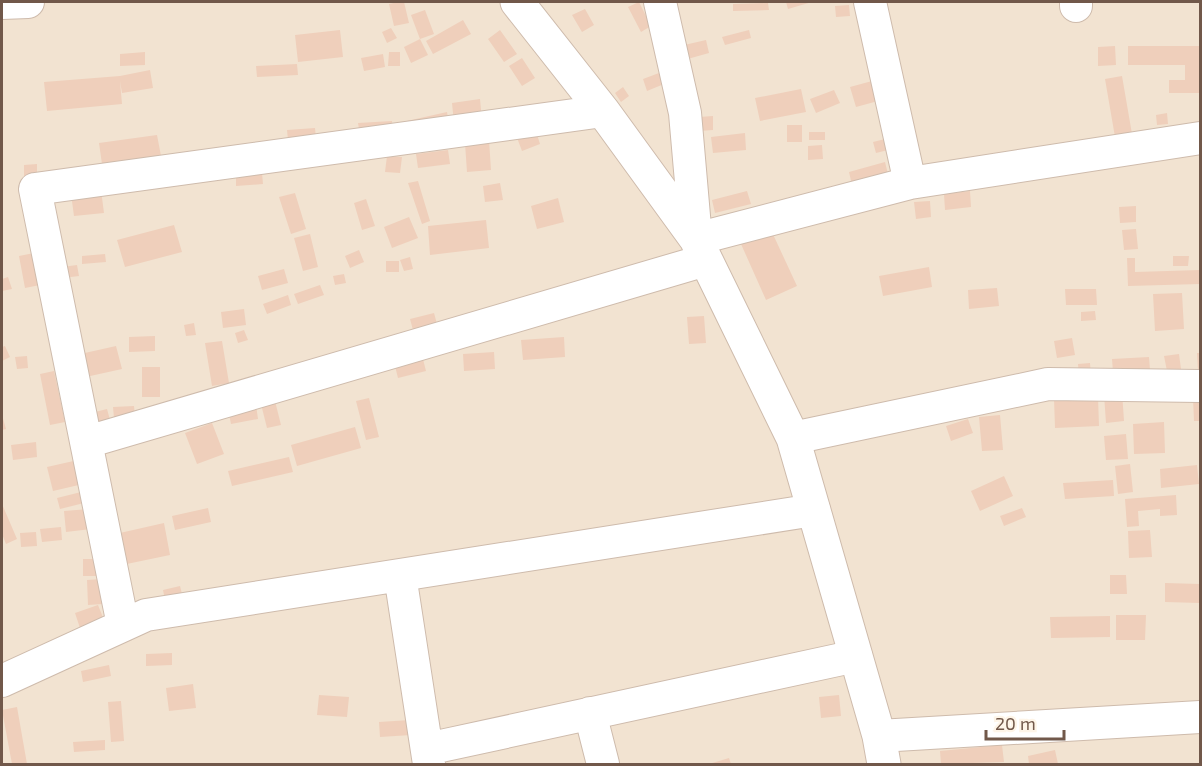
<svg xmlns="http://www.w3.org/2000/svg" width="1202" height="766" font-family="'Exo 2',sans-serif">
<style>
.residential{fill:#f2e3d1}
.building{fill:#efcfbb}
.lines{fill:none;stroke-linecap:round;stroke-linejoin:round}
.minor-casing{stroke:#cebbac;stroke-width:34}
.tertiary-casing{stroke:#cebbac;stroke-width:35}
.minor{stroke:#fff;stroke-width:32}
.tertiary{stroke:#fff;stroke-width:33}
</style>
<rect width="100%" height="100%" fill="#fbf1e2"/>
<!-- residential -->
<path class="residential" d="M2,2H1200V764H2Z"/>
<!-- building -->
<path class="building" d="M398,2H404L409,23L394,26L389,4Z
M639,2L651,26L641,32L628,7Z
M786,2H812L788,9Z
M768,3L769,10L733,11V4Z
M849,5L850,16L836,17L835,6Z
M585,9L594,25L582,32L572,15Z
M425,10L434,34L420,39L411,15Z
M463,20L471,34L433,54L426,41Z
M391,28L397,38L387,43L382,32Z
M340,30L343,57L298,62L295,35Z
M500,30L517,54L504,62L488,39Z
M749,30L751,38L725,45L722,37Z
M420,39L428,55L411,63L404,47Z
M706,40L709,53L684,60L680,46Z
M1115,46L1116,65L1098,66V47Z
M1128,46H1200V93H1169V80H1185V65H1128Z
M145,52V65L120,66V54Z
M389,52H400V66H388Z
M383,54L385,67L364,71L361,58Z
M522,58L535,78L522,86L509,66Z
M297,64L298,75L257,77L256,66Z
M150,70L153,88L122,93L120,81L122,104L47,111L44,82L120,76Z
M659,73L664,84L647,91L643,79Z
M1122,76L1132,134L1115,137L1105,79Z
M872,81L878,101L856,107L850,87Z
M623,87L629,96L621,102L615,93Z
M801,89L806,112L760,121L755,98Z
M834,90L840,103L816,113L810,99Z
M480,99L482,120L454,123L452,103Z
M447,112L449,124L409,132L407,121Z
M1167,113L1168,124L1157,125L1156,115Z
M713,116V130L699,131V117Z
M392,121L393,133L360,135L358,123Z
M787,125H802V142H787Z
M315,128L316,138L288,140L287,130Z
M535,128L540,144L522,151L516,135Z
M809,132H825V140H809Z
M745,133L746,150L713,153L711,137Z
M157,135L161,156L102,164L99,143Z
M885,139L888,150L876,153L873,142Z
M489,140L491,170L467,172L465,143Z
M822,145L823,159L808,160V146Z
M448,150L450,164L418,168L416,154Z
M387,156L402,157L400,173L385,172Z
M885,162L888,174L852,185L849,172Z
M37,164V178H24V165Z
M262,173L263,184L236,186V174Z
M418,181L430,221L422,224L408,183Z
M500,183L503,200L485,202L483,186Z
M101,190L104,213L74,216L71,194Z
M747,191L751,204L715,213L712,200Z
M970,191L971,207L945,210L944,194Z
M295,193L306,229L291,234L279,197Z
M558,198L564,222L537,229L531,206Z
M366,199L375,226L362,230L354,203Z
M930,201L931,217L916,219L914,202Z
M1136,206V222L1120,223L1119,207Z
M409,217L418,238L392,248L384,227Z
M486,220L489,248L430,255L428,226Z
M174,225L182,252L125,267L117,240Z
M1136,229L1138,249L1124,250L1122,230Z
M771,230L797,286L766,300L741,244Z
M310,234L318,267L303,271L294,238Z
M359,250L364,262L350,268L345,256Z
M34,253L40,285L25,288L19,256Z
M105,254L106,262L82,264V256Z
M1173,256H1189L1188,266H1173Z
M410,257L413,269L404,271L400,260Z
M1127,258H1135V272L1200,270V284L1128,286Z
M386,261H399V272H386Z
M77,265L79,276L63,278L62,267Z
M929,267L932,287L883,296L879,276Z
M284,269L288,283L262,290L258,276Z
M344,274L346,283L335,285L333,276Z
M8,277L12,289L2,291V279Z
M320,285L324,295L298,304L294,294Z
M997,288L999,306L969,309L968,290Z
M1065,289H1096L1097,305H1066Z
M1182,293L1184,329L1155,331L1153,294Z
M288,295L291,305L267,314L263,304Z
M244,309L246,325L223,328L221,312Z
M1095,311L1096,320L1081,321V312Z
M434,313L437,324L413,330L410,319Z
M704,316L706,343L689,344L687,317Z
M194,323L196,335L186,336L184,325Z
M244,330L248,340L238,343L235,333Z
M155,336V351L129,352V337Z
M564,337L565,357L523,360L521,340Z
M1072,338L1075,355L1057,358L1054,341Z
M222,341L229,383L212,386L205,343Z
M5,346L10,357L2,361V347Z
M116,346L122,369L72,380L67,357Z
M494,352L495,369L464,371L463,354Z
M1197,353H1200V369L1198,370Z
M1179,354L1181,369L1167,371L1164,356Z
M27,356L28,368L17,369L15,357Z
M1149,357L1150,370L1113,372L1112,359Z
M423,359L426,371L398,378L395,366Z
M1090,363L1091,376L1079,377L1078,364Z
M142,367H160V397H142Z
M54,371L65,422L50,425L40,374Z
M1122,392L1124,421L1106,423L1104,394Z
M1098,397L1099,426L1055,428L1054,398Z
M369,398L379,437L366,440L356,401Z
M1193,398H1200V421H1194Z
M275,401L281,425L267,428L261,404Z
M256,405L258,419L231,424L228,409Z
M134,406L135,416L114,418L113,407Z
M107,409L110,420L86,426L83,415Z
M2,415L6,429L2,430Z
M1000,415L1003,450L982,451L979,417Z
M968,419L973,433L951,441L946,426Z
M1164,422L1165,453L1134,454L1133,424Z
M212,423L224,454L197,464L185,433Z
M355,427L361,448L297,466L291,445Z
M1126,434L1128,459L1106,460L1104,436Z
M36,442L37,457L13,460L11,445Z
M289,457L293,472L232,486L228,471Z
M78,460L83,484L53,491L47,467Z
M1130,464L1133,492L1118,494L1115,466Z
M1197,465L1199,484L1161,488L1160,469Z
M1004,476L1013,496L980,511L971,491Z
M1113,480L1114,496L1065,499L1063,483Z
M85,491L88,502L60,509L57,498Z
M1176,495L1177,515L1160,516V509L1138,511L1139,526L1127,527L1125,499Z
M2,504L17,539L6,544L2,534Z
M208,508L211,522L175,530L172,516Z
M1022,508L1026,517L1004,526L1000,516Z
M89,509L91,529L66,532L64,511Z
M164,523L170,555L117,566L111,535Z
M61,527L62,540L42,542L40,529Z
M1150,530L1152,557L1129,558L1128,531Z
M36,532L37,546L21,547L20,533Z
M83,559H97V576H83Z
M1110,575H1126L1127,594H1110Z
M102,579L103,604L88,605L87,580Z
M1165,583L1200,584V603L1165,602Z
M180,586L184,602L166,605L163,590Z
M98,605L104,620L80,628L75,613Z
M1116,615H1146L1145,640H1116Z
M1110,616V637L1051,638L1050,617Z
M172,653V665L146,666V654Z
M109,665L111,676L83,682L81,671Z
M193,684L196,708L169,711L166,688Z
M319,695L349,697L347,717L317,715Z
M839,695L841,716L821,718L819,697Z
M121,701L124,741L111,742L108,702Z
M17,707L27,764H12L2,710Z
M410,720L411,735L380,737L379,722Z
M105,740V750L74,752L73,742Z
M1002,745L1004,762L941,764L940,751Z
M1055,750L1058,764H1029L1028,756Z
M729,758L731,764H709Z"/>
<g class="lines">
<defs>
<path id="minor" d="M660,2L685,113L696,239L910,183L1200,138
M870,2L910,183
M1076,2V6
M2,3L28,2
M793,438L1048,384L1200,386
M87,442L706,260
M400,575L429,764
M123,625L35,189L603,111
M2,681L146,615L814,510
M590,713L603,764
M879,736L1200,717
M427,749L856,656"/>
<path id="tertiary" d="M517,2L603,111L696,239L706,260L793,438L879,736L884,764"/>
</defs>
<!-- minor casing -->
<use href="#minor" class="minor-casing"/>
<!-- tertiary casing -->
<use href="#tertiary" class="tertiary-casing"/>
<!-- minor -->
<use href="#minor" class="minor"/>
<!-- tertiary -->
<use href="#tertiary" class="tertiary"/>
</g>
<!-- border -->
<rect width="1202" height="766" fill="none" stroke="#71584a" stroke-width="6"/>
<!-- scale -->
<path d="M986 730v9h78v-9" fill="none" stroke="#71584a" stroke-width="3"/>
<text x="995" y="730" font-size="18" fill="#71584a" stroke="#fef5e8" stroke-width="4.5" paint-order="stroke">20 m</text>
</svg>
